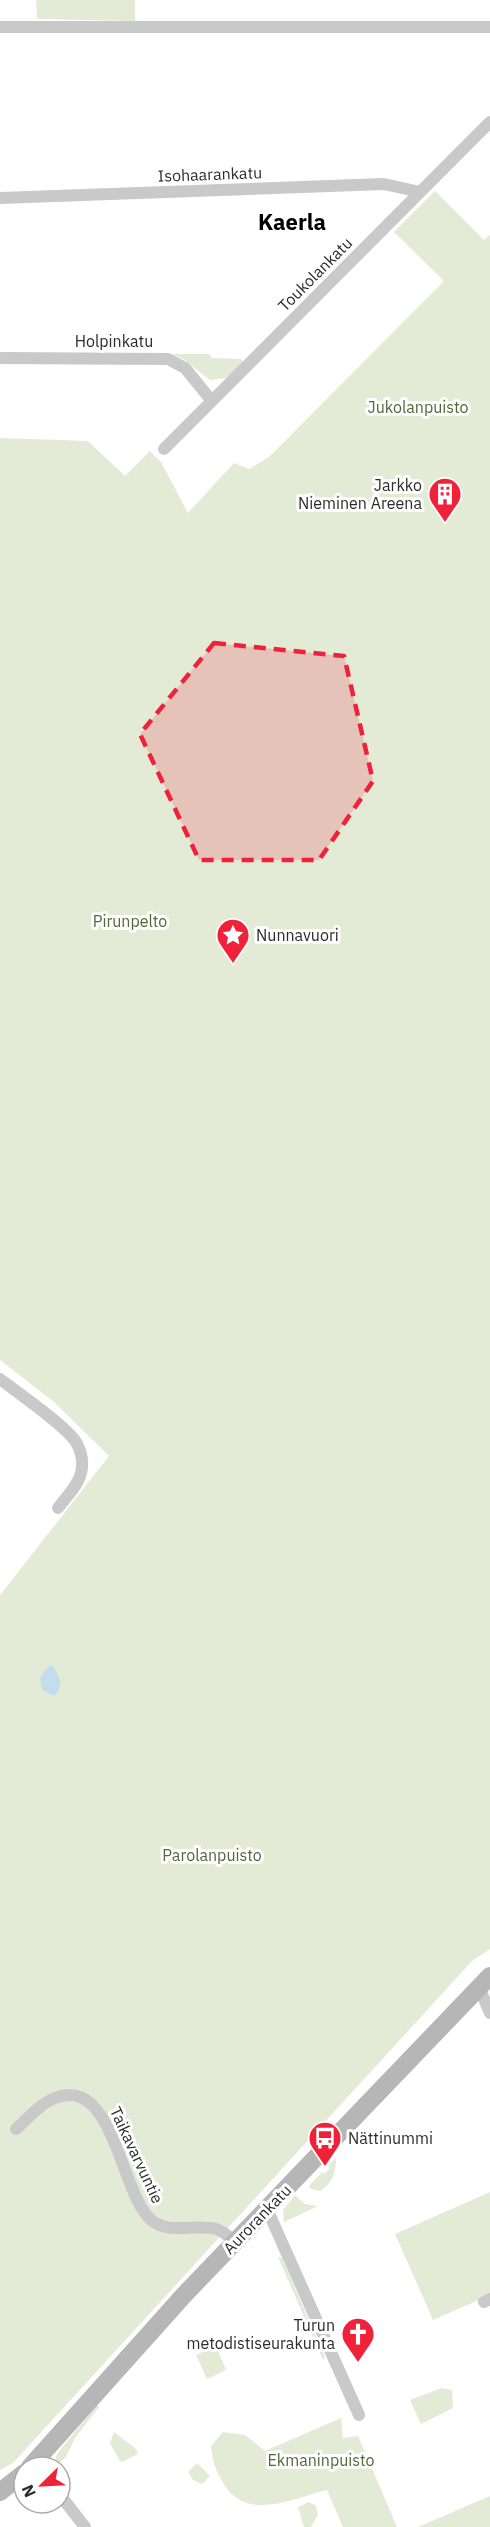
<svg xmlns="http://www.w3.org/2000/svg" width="490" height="2527" font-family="'IBM Plex Sans',sans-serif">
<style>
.green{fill:#e3ebd7}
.water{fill:#c2deec}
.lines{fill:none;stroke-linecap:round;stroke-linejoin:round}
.street{stroke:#c9c9c9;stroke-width:12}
.secondary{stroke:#b6b6b6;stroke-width:18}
.marked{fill:#ef223a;fill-opacity:0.2;stroke:#ef223a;stroke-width:4.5;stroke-dasharray:12 8;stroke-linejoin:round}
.labels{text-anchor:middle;stroke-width:6;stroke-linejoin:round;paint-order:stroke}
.street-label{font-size:16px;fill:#2c2c2c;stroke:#fff}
.park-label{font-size:16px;fill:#516937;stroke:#fff}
.poi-label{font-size:16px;fill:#2c2c2c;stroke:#fff;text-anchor:end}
.district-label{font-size:22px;font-weight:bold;fill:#000;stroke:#fff}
</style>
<rect width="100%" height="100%" fill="#fff"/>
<!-- green -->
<path class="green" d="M36,0H135V21L37,19Z
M435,191L484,240L490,235V1949L472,1961L13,2463L0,2470V1595L109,1456L54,1402L0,1360V438L88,441L125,476L150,451L161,462L188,513L234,463L249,469L269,457L444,281L394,232Z
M172,354H209L212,358L241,359L244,363L226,378L210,380L183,359Z
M336,2157C336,2172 333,2183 320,2191L311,2189L309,2186L322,2172L324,2174L330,2168L328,2166Z
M490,2192V2295L433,2320L395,2234Z
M295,2195L305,2204L318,2206L284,2222L283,2210Z
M278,2257L282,2258L325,2357L323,2360Z
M216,2346L226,2370L207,2379L196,2355Z
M442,2388L452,2390L453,2408L421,2424L410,2400Z
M97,2405L99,2407L75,2438L66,2457L54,2467L56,2456L60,2450Z
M341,2418L343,2438L358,2436L397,2527H343L327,2490C290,2499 245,2523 222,2481C215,2468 212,2460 211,2446L223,2432L245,2435L265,2451Z
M114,2432L136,2449L138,2454L122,2462L119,2460L110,2443Z
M197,2463L210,2476L202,2484L193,2480L188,2472Z
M490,2496V2527H418Z
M309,2502L316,2506L318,2515L311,2527H304L298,2507Z"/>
<!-- water -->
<path class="water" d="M52,1665C60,1677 64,1683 55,1696L42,1690L40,1678L45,1670Z"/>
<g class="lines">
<!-- street -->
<path class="street" d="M0,27H490
M0,198L384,184L420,192
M0,358L168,359L185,368L211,400
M164,449L490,122
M0,1379C18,1393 65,1425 76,1442C81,1451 84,1462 81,1473C78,1486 66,1497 58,1508
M479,1987L490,2013
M16,2129C28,2118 40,2104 55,2098C113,2075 120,2190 150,2219C169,2236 194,2223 216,2229C223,2231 229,2237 235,2241
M267,2209L359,2415
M484,2302L490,2299
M60,2495L85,2527"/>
<!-- secondary -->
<path class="secondary" d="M30,2467L184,2295L490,1976
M0,2492L24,2473"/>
</g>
<!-- marked area -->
<path class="marked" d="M214,643L344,656L373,781L319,860H199L140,734Z"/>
<!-- icons -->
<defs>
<symbol id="building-pin" viewBox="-11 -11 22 30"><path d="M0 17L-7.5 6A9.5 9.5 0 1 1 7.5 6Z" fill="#ef223a" stroke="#fff"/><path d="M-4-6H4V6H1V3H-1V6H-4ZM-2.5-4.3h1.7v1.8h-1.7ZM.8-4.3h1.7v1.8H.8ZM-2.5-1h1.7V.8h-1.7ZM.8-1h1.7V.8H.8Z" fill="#fff"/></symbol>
<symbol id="sight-pin" viewBox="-11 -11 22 30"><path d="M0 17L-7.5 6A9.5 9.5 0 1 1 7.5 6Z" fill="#ef223a" stroke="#fff"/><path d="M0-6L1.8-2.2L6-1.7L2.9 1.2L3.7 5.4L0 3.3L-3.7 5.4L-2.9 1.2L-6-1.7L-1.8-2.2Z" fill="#fff"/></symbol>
<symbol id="bus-pin" viewBox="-11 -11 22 30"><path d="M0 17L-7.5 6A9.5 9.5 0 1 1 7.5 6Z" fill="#ef223a" stroke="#fff"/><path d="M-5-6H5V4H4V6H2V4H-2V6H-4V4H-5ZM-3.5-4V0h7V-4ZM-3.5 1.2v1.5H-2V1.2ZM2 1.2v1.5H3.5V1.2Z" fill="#fff"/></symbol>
<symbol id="church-pin" viewBox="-11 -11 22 30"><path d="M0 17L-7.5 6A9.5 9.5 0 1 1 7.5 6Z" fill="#ef223a" stroke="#fff"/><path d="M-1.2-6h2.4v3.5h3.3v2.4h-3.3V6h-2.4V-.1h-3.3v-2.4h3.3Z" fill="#fff"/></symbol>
</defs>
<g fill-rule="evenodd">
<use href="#building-pin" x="426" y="475" width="38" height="52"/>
<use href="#sight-pin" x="214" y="916" width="38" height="52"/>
<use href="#bus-pin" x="306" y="2119" width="38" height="52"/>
<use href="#church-pin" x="339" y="2315" width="38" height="52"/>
</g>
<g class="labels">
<!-- street labels -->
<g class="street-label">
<text transform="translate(210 174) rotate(-2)" y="6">Isohaarankatu</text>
<text transform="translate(315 274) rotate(-45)" y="6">Toukolankatu</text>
<text x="114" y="347">Holpinkatu</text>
<text transform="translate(137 2155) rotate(65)" y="6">Taikavarvuntie</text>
<text transform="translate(257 2219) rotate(-46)" y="6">Aurorankatu</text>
</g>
<!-- park labels -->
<g class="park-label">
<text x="418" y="413">Jukolanpuisto</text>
<text x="130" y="927">Pirunpelto</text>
<text x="212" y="1861">Parolanpuisto</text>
<text x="321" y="2466">Ekmaninpuisto</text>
</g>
<!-- poi labels -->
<g class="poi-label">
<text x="422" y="491">Jarkko<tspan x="422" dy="18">Nieminen Areena</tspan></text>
<text x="256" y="941" text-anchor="start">Nunnavuori</text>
<text x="348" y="2144" text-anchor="start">Nättinummi</text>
<text x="335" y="2331">Turun<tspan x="335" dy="18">metodistiseurakunta</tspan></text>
</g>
<!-- district labels -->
<g class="district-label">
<text x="292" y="230">Kaerla</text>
</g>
</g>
<!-- north arrow -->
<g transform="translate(42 2485) rotate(246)"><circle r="28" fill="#ffffff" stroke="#ababab" stroke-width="1.5"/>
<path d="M0-4.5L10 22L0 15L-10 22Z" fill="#ef223a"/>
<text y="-9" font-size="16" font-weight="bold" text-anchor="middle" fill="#2c2c2c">N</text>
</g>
</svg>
